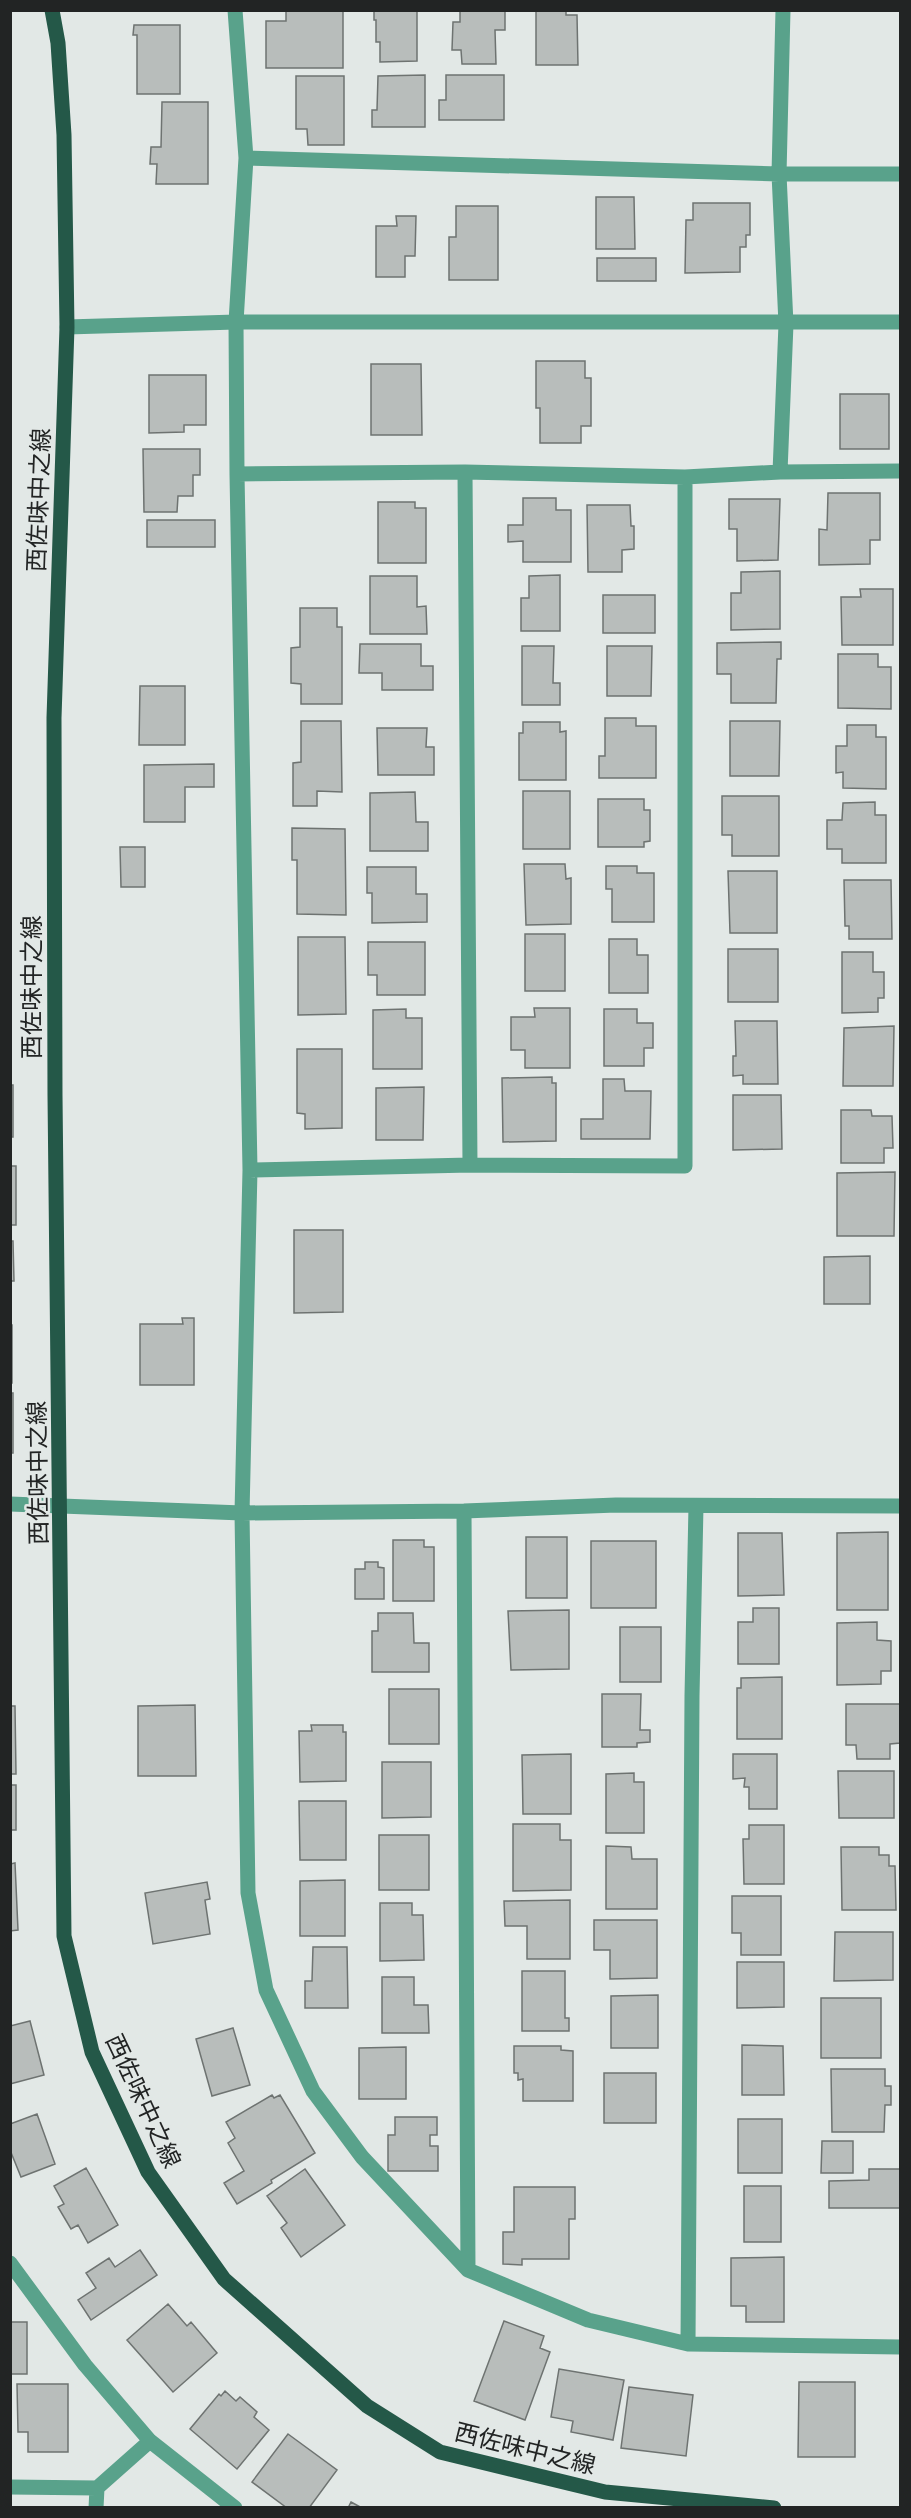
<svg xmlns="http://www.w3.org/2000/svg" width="911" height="2518" font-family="Jost,'Noto Sans JP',sans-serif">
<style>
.building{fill:#b8bdbb;stroke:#6e7371;stroke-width:1.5}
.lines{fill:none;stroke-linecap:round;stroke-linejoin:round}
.minor{stroke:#59a28b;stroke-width:15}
.major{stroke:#245848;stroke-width:15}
.labels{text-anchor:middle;stroke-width:5;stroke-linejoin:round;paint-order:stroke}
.street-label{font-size:24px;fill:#222424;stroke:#e2e8e6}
</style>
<rect width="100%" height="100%" fill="#e2e8e6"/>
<!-- building -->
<path class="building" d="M286,10H343V68H266V21H286Z
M374,10H417V61L380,62V42H376V20H374Z
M460,10H505V30H495L496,64H462L461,50H452L453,22H460Z
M536,10H566V15H577L578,65H536Z
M134,25H180V94H137V35H133Z
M425,75V127H372V110H377L378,76Z
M446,75H504V120H439V100H446Z
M296,76H344V145H308L307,129H296Z
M162,102H208V184H156L157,164H150L151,147H161Z
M596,197H634L635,249H596Z
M693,203H750V235H746V247H740V272L685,273L686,220H693Z
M456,206H498V280H449V237H456Z
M396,216H416L415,256H405V277H376V226H397Z
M597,258H656V281H597Z
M536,361H585V378H591V426H581V443H540V408H536Z
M371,364H421L422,435H371Z
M149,375H206V425H184V432L149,433Z
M840,394H889V449H840Z
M143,449H200V475H193V496H178L177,512H144Z
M828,493H880V540H870V564L819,565V529L827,530Z
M523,498H556V510H571V562H523V541L508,542V525H523Z
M729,499H780L778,560L737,561V529H729Z
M378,502H415V508H426V563H378Z
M587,505H630L631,526H634V549L622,550V572H588Z
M147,520H215V547H147Z
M780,571V629L731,630V593H741V572Z
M560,575V631H521V598H529V576Z
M370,576H417V607L426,606L427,634H370Z
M860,589H893V645H842L841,597H861Z
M603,595H655V633H603Z
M300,608H337V627H342V704H301V684L291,683V648L300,647Z
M781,642V659H777L776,703H731V674H717V643Z
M360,644H421V666H433V690H382V673H359Z
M522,646H554L553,683H560V705H522Z
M607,646H652L651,696H607Z
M838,654H878V667H891V709L838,708Z
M140,686H185V745H139Z
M605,718H636V726H656V778H599V756H605Z
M301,721H341L342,792L317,791V806H293V763L301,762Z
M730,721H780L779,776H730Z
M523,722H560V732L566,731V780H519V733H523Z
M847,725H876V737H886V789L843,788V772L836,773V746H847Z
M377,728H427L426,747H434V775H378Z
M214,764V787H185V822H144V765Z
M523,791H570V849H523Z
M415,792L416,822H428V851H370V793Z
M722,796H779V856H732V835H722Z
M598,799H644V810H650V841L644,842V847H598Z
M875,802V815H886V863H842V849H827V820H842L843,803Z
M292,828L345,829L346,915L297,914V860H292Z
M120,847H145V887H121Z
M524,864H565L566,879L571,878V924L526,925Z
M606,866H637V873H654V922H612V889H606Z
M367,867H416V894H427V922L372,923V893H367Z
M728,871H777V933H730Z
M844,880H891L892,939H849V926H845Z
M525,934H565V991H525Z
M298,937H345L346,1014L298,1015Z
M609,939H637V955H648V993H609Z
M368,942H425V995H377V975H368Z
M728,949H778V1002H728Z
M842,952H873V972H884V998H878V1012L842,1013Z
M534,1008H570V1068H525V1050H511V1017H535Z
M406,1009V1018H422V1069H373V1010Z
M604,1009H637V1023H653V1048H644V1066H604Z
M735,1021H777L778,1084H743V1075L733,1076V1056H736Z
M894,1026L893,1086H843L844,1028Z
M297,1049H342V1128L305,1129V1114L297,1113Z
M552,1077V1083H556V1141L503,1142L502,1078Z
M603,1079H624L625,1091H651L650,1139H581V1119H603Z
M10,1085H13V1137H10Z
M424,1087L423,1140H376V1088Z
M733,1095H781L782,1149L733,1150Z
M841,1110H871L872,1116H892L893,1148H884V1163H841Z
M10,1166H16V1225H10Z
M895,1172L894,1236H837V1173Z
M294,1230H343V1312L294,1313Z
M10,1241H13L14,1281H10Z
M870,1256V1304H824V1257Z
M182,1318H194V1385H140V1324H183Z
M10,1325H12V1383H10Z
M10,1393H13V1453H10Z
M888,1532V1610H837V1533Z
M738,1533H782L784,1595L738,1596Z
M526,1537H567V1598H526Z
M393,1540H424V1547H434V1601H393Z
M591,1541H656V1608H591Z
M365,1562H378V1567L384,1568V1599H355V1569H365Z
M753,1608H779V1664H738V1622H753Z
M569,1610V1669L511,1670L508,1611Z
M378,1613H413L414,1643H429V1672H372V1631H378Z
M877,1622V1640L891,1641V1671H881V1684L837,1685V1623Z
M620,1627H661V1682H620Z
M782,1677V1739H737V1688H741V1678Z
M389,1689H439V1744H389Z
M602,1694H641L640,1730H650V1742L637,1743V1747H602Z
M846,1704H900V1743L890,1744V1759H857L856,1745H846Z
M195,1705L196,1776H138V1706Z
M10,1706H15L16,1774H10Z
M311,1725H343V1732H346V1781L300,1782L299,1731H312Z
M571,1754V1814H523L522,1755Z
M733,1754H777V1809H749V1787H744L745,1778L733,1779Z
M382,1762H431V1817L382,1818Z
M838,1771H894V1818H839Z
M634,1773V1782H644V1833H606V1774Z
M10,1785H16V1830H10Z
M299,1801H346V1860H300Z
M513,1824H560V1840H571V1890L513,1891Z
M749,1825H784V1884H744L743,1839H749Z
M379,1835H429V1890H379Z
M606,1846L631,1847L632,1859H657V1909H606Z
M841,1847H879V1855H889V1866H895L896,1910H842Z
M15,1863L18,1930L10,1931V1864Z
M345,1880V1936H300V1881Z
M207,1882L210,1899L205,1900L210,1934L153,1944L145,1893Z
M732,1896H781V1955H741V1933H732Z
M570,1900V1959H527V1926H505L504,1901Z
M380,1903H412V1915H423L424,1960L380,1961Z
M594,1920H657V1978L610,1979V1950H594Z
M835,1932H893V1980L834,1981Z
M313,1947H347L348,2008H305V1981H312Z
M737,1962H784V2007L737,2008Z
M522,1971H565V2018H569V2031H522Z
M382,1977H414V2005H428L429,2033H382Z
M658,1995V2048H611V1996Z
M821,1998H881V2058H821Z
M30,2021L44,2075L10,2084V2026Z
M233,2028L250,2085L212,2096L196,2039Z
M742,2045L783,2046L784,2095H742Z
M514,2046H561V2050L573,2051V2101H523V2079L518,2080V2073H514Z
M406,2047V2099H359V2048Z
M831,2069H885V2086H891V2105H885L884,2132H832Z
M604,2073H656V2123H604Z
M272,2095L274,2098L280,2095L315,2153L271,2180L272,2183L237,2204L224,2183L244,2171L228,2143L235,2138L226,2122Z
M37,2114L55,2164L21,2177L10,2150V2124Z
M395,2117H437V2135H430V2146H438V2171H388V2135H395Z
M738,2119H782V2173H738Z
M822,2141H853V2173H821Z
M86,2168L118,2225L88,2243L78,2225L71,2229L58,2207L64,2204L54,2186Z
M305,2169L345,2225L301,2257L281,2228L287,2223L267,2196Z
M869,2169H900V2208H829V2181L869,2180Z
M744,2186H781V2242H744Z
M514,2187H575V2219H569V2259H522V2265L503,2264V2232H514Z
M140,2250L157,2275L91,2320L78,2300L96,2288L86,2273L109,2258L115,2267Z
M784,2257V2322H746V2306H731V2258Z
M168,2304L187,2326L191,2322L217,2353L173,2392L127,2340Z
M504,2321L544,2336L540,2348L550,2352L525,2420L474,2401Z
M10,2322H27V2374H10Z
M559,2369L624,2380L613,2440L571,2432L573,2421L551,2417Z
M799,2382H855V2457H798Z
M17,2384H68V2452H28V2432H18Z
M629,2387L693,2395L686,2456L621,2448Z
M225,2391L236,2401L240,2397L257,2412L254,2417L269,2430L237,2469L190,2429L219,2394L221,2396Z
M288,2434L337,2470L309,2508H287L252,2482Z
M351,2502L362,2508H348Z"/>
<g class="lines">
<!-- minor -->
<path class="minor" d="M235,10L246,158L236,322L237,474L250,1170L242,1513L248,1893L266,1990L313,2091L362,2157L468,2270L588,2320L688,2344L900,2347
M246,158L779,174H900
M67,327L236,322H900
M465,472L470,1165
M780,472L786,324L779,174L783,10
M237,474L465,472L685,477L780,472L900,471
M250,1170L470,1165L685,1166V477
M10,1504L242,1513L464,1511L616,1505L900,1506
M464,1511L468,2270
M10,2263L85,2365L150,2441L235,2508
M688,2344L692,1696L696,1506
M10,2487L97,2488L150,2441
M96,2508L97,2488"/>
<!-- major -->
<path class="major" d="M52,10L58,43L64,135L67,327L54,718L55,1095L64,1936L92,2052L148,2172L224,2279L367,2406L440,2452L605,2492L774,2508"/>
</g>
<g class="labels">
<!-- street labels -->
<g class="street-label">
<text transform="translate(39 500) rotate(-88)" y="8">西佐味中之線</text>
<text transform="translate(32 987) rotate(-90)" y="8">西佐味中之線</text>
<text transform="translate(38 1473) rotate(-91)" y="8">西佐味中之線</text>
<text transform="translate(143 2101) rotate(65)" y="8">西佐味中之線</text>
<text transform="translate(525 2449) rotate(14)" y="8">西佐味中之線</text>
</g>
</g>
<!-- border -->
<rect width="911" height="2518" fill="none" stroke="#222424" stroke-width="24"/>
</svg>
